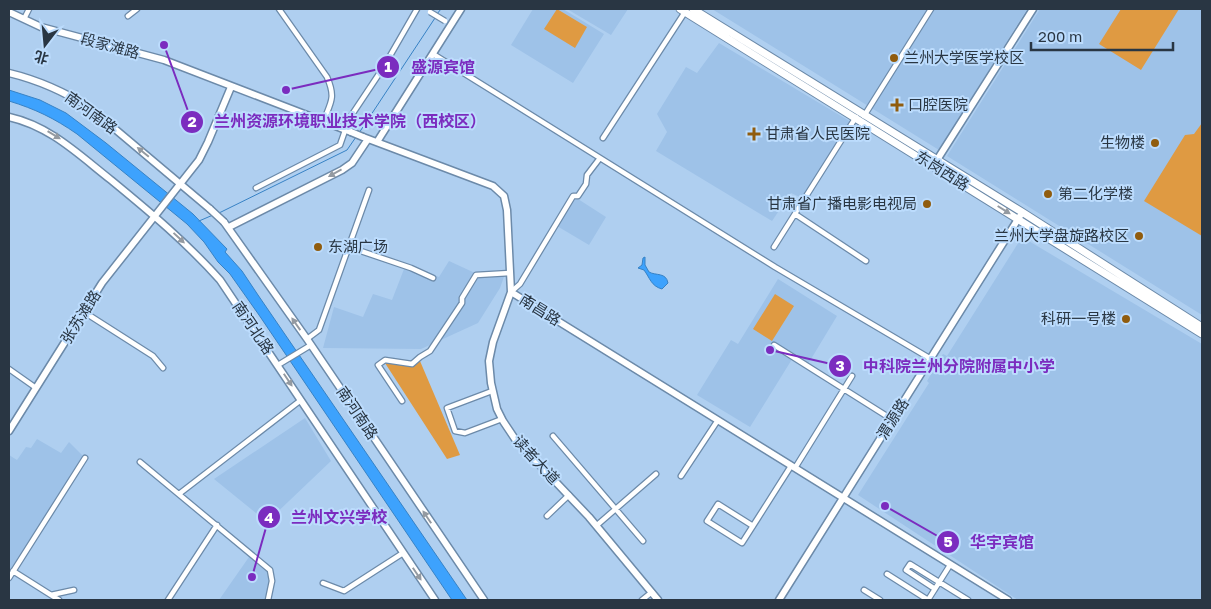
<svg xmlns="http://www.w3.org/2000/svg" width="1211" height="609" font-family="'Golos Text','Noto Sans SC',sans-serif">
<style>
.built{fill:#9ec2e8}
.green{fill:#df9a42}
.water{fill:#3da2fd;stroke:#3782c5}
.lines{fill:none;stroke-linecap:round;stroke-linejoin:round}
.stream{stroke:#3782c5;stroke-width:1}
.street-casing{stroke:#6c8aa9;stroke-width:7}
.secondary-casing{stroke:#6c8aa9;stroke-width:9}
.primary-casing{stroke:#6c8aa9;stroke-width:9}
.street{stroke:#fff;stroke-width:4.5}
.secondary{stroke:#fff;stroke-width:6}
.primary{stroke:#fff;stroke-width:7}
.street-bridge-casing{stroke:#6c8aa9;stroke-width:7;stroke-linecap:butt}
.secondary-bridge-casing{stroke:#6c8aa9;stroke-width:9;stroke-linecap:butt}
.street-bridge{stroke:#fff;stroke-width:4.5}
.secondary-bridge{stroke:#fff;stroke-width:6}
.oneway{fill:#949aa1}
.poi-dot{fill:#905c0e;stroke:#bcdcfd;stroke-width:2}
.labels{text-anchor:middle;stroke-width:4;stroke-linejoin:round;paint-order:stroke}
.street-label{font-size:15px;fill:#293643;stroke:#bcdcfd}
.poi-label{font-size:15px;fill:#293643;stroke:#bcdcfd;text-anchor:start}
.leader{fill:none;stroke:#7b2cbf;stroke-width:2}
.callout-dot{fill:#7b2cbf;stroke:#bcdcfd;stroke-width:2}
.mark-label{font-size:15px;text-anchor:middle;font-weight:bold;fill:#fff}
.callout-label{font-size:16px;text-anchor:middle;font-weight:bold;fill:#7b2cbf;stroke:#bcdcfd;stroke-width:4;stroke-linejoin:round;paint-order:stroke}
</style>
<rect width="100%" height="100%" fill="#afcff0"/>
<!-- built -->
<path class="built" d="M533,9H563L604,34L573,83L511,45Z
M567,9H628L611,35Z
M712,9H1027L939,150Z
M1040,9H1202V315L947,156Z
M719,43L851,122L802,198L791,193L772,221L656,151L667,132L657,114L686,67L697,73Z
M578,199L606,217L589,245L557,226L573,201Z
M1022,237L1202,344V600H1018L858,495L929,383L927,381L943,354L947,356Z
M449,261L475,273L506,271L500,288L478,323L421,349L323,348L334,307L363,317L373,294L392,300L406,264L439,277Z
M778,279L837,316L808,364L794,356L750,427L697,395L731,340L738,344Z
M305,418L331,461L267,522L214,479Z
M37,439L61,453L69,442L85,458L9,581V455L17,460L26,447L31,448Z
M249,557L267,572L269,582L266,600H219Z"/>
<!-- green -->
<path class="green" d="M557,9L587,27L575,48L544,29Z
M1121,9H1179L1141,70L1099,44Z
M1202,123V236L1144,201L1185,135L1194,134Z
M775,294L794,306L772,341L753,329Z
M420,361L460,455L447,459L385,363L410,364Z"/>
<!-- water -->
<path class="water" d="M9,90L40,100L66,113L106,143L193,214L227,249L225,252L242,271L258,295L467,600H452L259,315L230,274L218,262L204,242L187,224L77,134C54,118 35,109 9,101Z
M645,257V265L649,272C656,276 666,272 668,283L662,289C651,286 650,278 644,270L638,268L642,265L643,258Z"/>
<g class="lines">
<!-- stream -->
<path class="stream" d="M437,14L441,9
M359,133L435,18
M219,213L347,150L356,137
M199,221L213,215"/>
<defs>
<path id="street" d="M279,9L327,77C336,98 331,102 323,122
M128,16L137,9
M24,19L29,9
M433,54L775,267L931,359
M864,116L931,9
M603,138L685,12
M256,188L340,145L349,119L383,68L417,9
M795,214L866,261
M349,247L411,268L433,278
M774,247L856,117
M511,292L520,284L573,196H578L586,184L587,175L600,158
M84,312L153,356L163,368
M307,339L319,330L369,190
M774,345L893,420
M278,365L311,345
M9,369L36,388
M492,391L447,408L455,431L465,433L502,419
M402,401L378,365L385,360L412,364L420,357L430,351L462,303V298L476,275L510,273
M553,436L643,541
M140,462L270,570L272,581L268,600
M795,468L852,376
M681,476L718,420
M179,494L301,400
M547,516L569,495
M596,526L656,474
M753,526L718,504L707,521L742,543L758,518L791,466
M13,571L51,595L74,590
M887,574L928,600
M9,578L85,458
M323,583L344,591L403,553
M935,589L906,570L910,564L968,600
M864,590L880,600
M51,595L59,600
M168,600L217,525
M642,600L652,592
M928,600L950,565"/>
<path id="secondary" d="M9,12L41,27L164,60L351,132
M9,73C38,80 65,92 90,108L210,209
M9,117C50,126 79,155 111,180C150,212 187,243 220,280L435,600
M363,137L493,186L504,196L507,210L511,292L493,342L489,361L491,383L497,409L503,421L515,439L589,517L658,600
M377,142L461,9
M937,160L1033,9
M224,222L307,339L484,600
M229,227L342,170L352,163L368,139
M511,292L1008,600
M9,431L102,283L199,160L208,142L231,87
M779,600L1020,216"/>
<path id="primary" d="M680,9L1202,334
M693,9L1022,212L1202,327"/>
</defs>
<!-- street casing -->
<use href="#street" class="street-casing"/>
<!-- secondary casing -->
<use href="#secondary" class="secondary-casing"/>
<!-- primary casing -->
<use href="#primary" class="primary-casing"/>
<!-- street -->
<use href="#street" class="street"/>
<!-- secondary -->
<use href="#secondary" class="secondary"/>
<!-- primary -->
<use href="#primary" class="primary"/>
<defs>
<path id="street-bridge" d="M430,12L445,21"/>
<path id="secondary-bridge" d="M351,132L363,137
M210,209L224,222"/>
</defs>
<!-- street-bridge casing -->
<use href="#street-bridge" class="street-bridge-casing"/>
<!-- secondary-bridge casing -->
<use href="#secondary-bridge" class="secondary-bridge-casing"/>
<!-- street-bridge -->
<use href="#street-bridge" class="street-bridge"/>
<!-- secondary-bridge -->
<use href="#secondary-bridge" class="secondary-bridge"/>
</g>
<!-- one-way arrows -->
<defs><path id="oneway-solid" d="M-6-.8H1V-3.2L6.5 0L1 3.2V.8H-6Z" transform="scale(1.25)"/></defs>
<g class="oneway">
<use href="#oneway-solid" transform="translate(54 135) rotate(31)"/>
<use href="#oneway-solid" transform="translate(143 152) rotate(-141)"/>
<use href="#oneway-solid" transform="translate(335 173) rotate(151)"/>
<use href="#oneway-solid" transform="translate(1004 210) rotate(32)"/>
<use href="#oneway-solid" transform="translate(179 238) rotate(43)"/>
<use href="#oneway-solid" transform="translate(296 324) rotate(-125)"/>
<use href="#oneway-solid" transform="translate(288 380) rotate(56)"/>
<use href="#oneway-solid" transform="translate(427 517) rotate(-124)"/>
<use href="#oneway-solid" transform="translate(417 574) rotate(56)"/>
</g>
<!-- markers -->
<g class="poi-dot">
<circle cx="894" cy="58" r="5"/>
<path d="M894.5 97.5h5v5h5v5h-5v5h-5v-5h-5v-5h5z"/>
<path d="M751.5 126.5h5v5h5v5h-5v5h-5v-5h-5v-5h5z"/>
<circle cx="1155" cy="143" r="5"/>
<circle cx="1048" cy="194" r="5"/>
<circle cx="927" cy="204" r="5"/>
<circle cx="1139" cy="236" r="5"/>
<circle cx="318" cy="247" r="5"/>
<circle cx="1126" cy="319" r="5"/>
</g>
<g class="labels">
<!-- street labels -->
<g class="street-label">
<text transform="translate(110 46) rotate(15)" y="5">段家滩路</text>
<text transform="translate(91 113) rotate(36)" y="5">南河南路</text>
<text transform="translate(942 171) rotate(32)" y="5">东岗西路</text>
<text transform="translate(540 310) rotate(32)" y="5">南昌路</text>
<text transform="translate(81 317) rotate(-58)" y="5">张苏滩路</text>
<text transform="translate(253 328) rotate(56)" y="5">南河北路</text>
<text transform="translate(357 413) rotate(56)" y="5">南河南路</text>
<text transform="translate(893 419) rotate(-58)" y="5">渭源路</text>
<text transform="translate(536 460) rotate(47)" y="5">读者大道</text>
</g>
<!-- poi labels -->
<g class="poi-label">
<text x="904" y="63">兰州大学医学校区</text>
<text x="908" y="110">口腔医院</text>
<text x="765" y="139">甘肃省人民医院</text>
<text x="1145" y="148" text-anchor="end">生物楼</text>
<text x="1058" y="199">第二化学楼</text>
<text x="917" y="209" text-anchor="end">甘肃省广播电影电视局</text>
<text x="1129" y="241" text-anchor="end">兰州大学盘旋路校区</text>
<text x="328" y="252">东湖广场</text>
<text x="1116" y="324" text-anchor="end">科研一号楼</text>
</g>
</g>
<!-- callouts -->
<path class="leader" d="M286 90L388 67M164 45L192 122M770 350L840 366M252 577L269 517M885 506L948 542"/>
<g class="callout-dot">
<circle cx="286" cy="90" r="5"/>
<circle cx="164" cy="45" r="5"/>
<circle cx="770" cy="350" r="5"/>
<circle cx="252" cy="577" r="5"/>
<circle cx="885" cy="506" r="5"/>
<circle cx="388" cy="67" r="12"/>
<circle cx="192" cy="122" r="12"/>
<circle cx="840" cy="366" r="12"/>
<circle cx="269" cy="517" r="12"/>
<circle cx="948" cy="542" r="12"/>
</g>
<g class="mark-label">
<text x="388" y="72">1</text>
<text x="192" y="127">2</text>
<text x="840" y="371">3</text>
<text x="269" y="523">4</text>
<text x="948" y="547">5</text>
</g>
<g class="callout-label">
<text x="443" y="73">盛源宾馆</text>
<text x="350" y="127">兰州资源环境职业技术学院（西校区）</text>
<text x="959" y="372">中科院兰州分院附属中小学</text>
<text x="339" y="523">兰州文兴学校</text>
<text x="1002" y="548">华宇宾馆</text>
</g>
<!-- border -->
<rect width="1211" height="609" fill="none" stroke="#293643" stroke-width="20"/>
<!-- north arrow -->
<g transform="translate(45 45) rotate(196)" stroke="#bcdcfd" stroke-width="4" paint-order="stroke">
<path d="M0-4L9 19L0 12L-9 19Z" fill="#293643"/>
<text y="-8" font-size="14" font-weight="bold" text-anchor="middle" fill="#293643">北</text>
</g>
<!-- scale -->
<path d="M1031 42v8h142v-8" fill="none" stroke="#293643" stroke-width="2.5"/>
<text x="1038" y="42" font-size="15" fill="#293643" stroke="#bcdcfd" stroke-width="4" paint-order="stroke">200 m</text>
</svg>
